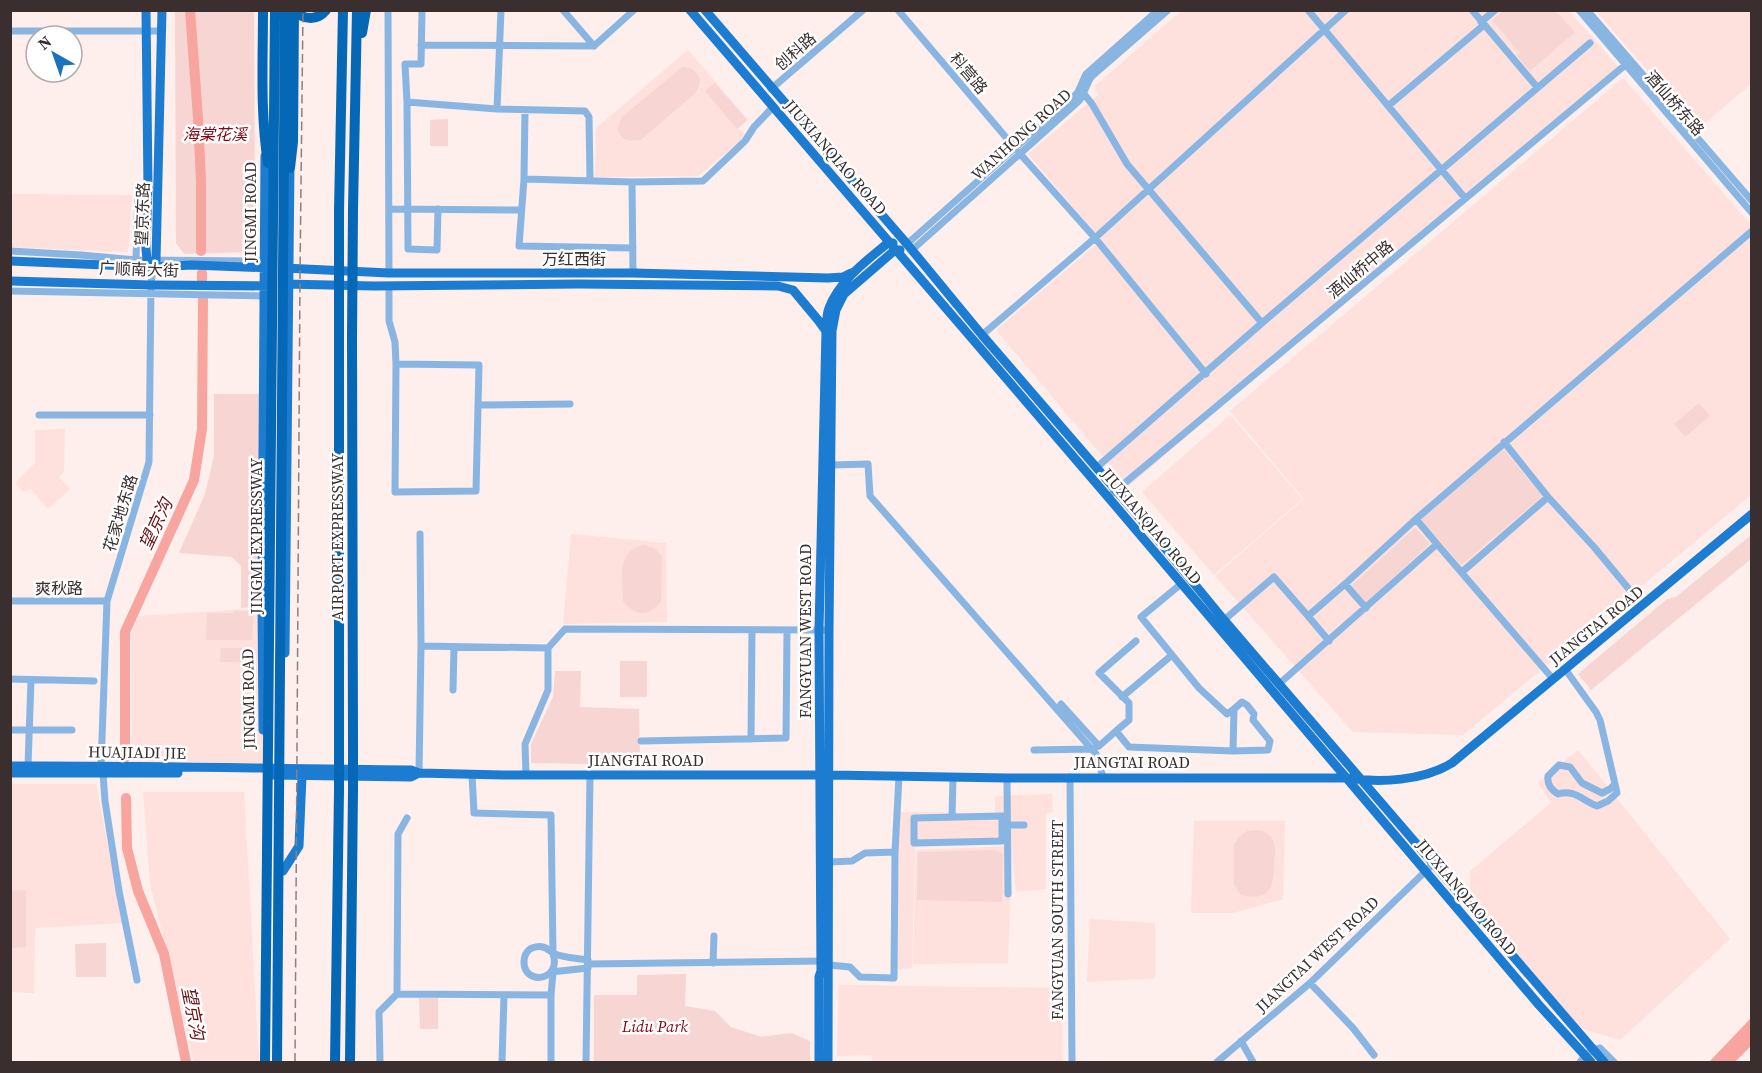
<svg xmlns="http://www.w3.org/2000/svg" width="1762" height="1073" font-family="'Source Serif 4','Noto Sans SC',serif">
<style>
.built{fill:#fee0dd}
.green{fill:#f7d5d2}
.water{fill:#f7a59e}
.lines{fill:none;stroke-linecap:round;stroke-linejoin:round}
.river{stroke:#f7a59e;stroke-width:10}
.minor{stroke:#89b5e3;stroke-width:7}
.major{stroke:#1b7cd1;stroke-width:9}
.highway{stroke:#0468b6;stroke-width:10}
.rail{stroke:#8e807f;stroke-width:1.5;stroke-dasharray:9 4.5;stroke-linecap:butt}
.highway-bridge{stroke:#0468b6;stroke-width:10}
.labels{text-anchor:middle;stroke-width:5;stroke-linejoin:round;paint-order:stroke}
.street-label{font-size:16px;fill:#3a2f2e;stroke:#fff}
.park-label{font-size:16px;font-style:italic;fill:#840814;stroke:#fff}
.water-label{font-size:18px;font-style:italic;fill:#6b1316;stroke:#fff}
</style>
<rect width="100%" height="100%" fill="#feeeec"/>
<!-- built -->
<path class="built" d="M1181,11H1569L1618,67L1128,487L996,330L1101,240L1028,154L1098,95L1095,86Z
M1596,11H1751V84L1698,129Z
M688,50L748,120L738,128L745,134L738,144L698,176L595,177L596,128Z
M1623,78L1751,225V495L1463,735L1353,732L1215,576L1304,499L1230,411Z
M11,194L132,195L128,252L11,247Z
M1230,415L1302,499L1214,575L1142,492Z
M65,429L64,471L59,477L70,489L48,509L31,489L23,492L15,483L35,463V430Z
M571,534L666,543L667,622L563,624Z
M264,608L265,763L132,762L131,635L138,616Z
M1578,750L1730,939L1620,1040L1580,1028L1470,898V871L1551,803L1538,783Z
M11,784H96L123,923L35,928L34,993L11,992Z
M143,792H244L259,1062H194L150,884Z
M1052,794L1053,812L1046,813V889L1016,892L1012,849L1008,963L913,964L916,850L1012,846V844L915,847L912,968L896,970L899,812L995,813V796Z
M1194,821H1285L1283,899L1233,913H1191Z
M1090,919L1155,923V978L1087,982Z
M839,985L1062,988V1062H872V1055L837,1056Z"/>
<!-- green -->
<path class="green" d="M175,11H254L255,228H249L248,252L184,254L176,243Z
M1503,11H1556L1575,32L1530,71L1517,56L1520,53L1492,20Z
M682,67C698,67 705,80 695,93L642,139C624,145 611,133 623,116Z
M715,83L747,120L737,129L705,91Z
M448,119V146H430V120Z
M214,394H269L265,606L241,608V566L232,557L179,553L205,494L214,456Z
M1699,403L1710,416L1685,437L1674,424Z
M1503,449L1543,496L1461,565L1421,519Z
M1415,528L1430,544L1365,603L1350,587Z
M1751,535V559L1591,690L1578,674L1667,599L1676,597Z
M644,545L654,548L662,556L661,602C647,617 636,617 623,601C623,578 615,551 644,545Z
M234,611H254L252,640H206L207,613H234Z
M221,648H251V662H220Z
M620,661H647V697H620Z
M555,671H581L580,707L639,709L640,765L531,763V744L553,697Z
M1256,830C1264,831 1271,834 1274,843C1276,848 1275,856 1274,861C1274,887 1271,902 1241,895L1234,885V844L1239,837L1247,831Z
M995,850L1003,854L1002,902L917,900L918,852Z
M26,890V947L11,948V891Z
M106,943V977H76L75,944Z
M686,974L685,1006L715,1011L731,1027L761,1037L791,1033L810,1041V1062H594V995H637V975Z
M419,998H438V1029H420Z"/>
<!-- water -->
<path class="water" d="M1751,1018V1046L1735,1062H1709Z"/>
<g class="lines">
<!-- river -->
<path class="river" d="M190,10L198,118L201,181V251
M202,273V281
M125,758V632L194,480L202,429L203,299
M126,798L127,848L138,891L164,954L186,1062"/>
<!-- minor -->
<path class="minor" d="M388,10L389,273
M422,10L421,64H405L407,102L408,249L437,250L438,209
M563,10L594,46
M898,10L1015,148L1095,238L1206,374
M1308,10L1465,198
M1472,10L1537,87
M1579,10L1752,213
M1587,10L1752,201
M1481,22L1495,10
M10,31H162
M421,45L594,46L634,10
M771,89L863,10
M1084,94L1092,104L1127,164L1262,323
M407,102L497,109L585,111L589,117L590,180
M1388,106L1484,25
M497,109L501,10
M525,110L524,179L519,246L633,248
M524,179L632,182L703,181L745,141L754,127L773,107
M632,182L633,273
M389,209L521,210
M907,244L1015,148L1070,101L1078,92L1086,74L1158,10
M912,250L1079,101C1085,93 1086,84 1092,76L1168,10
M10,251L81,255L136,260L267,261
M136,260L138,188
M389,286V321L395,342L396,364L395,492L476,491L479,365L396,364
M10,291L266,296L269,294
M982,335L1095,238L1346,10
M478,405L570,404
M39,415H150
M1504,442L1548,497L1594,547L1633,594
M831,465L868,464L870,496L1096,754L1103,777
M1096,468L1262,323L1590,43
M1108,497L1630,61
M1437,544L1553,679
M1462,572L1548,497
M1181,584L1141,617L1199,688L1227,714L1234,709
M1345,584L1366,608
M10,601H107
M1224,620L1274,577L1308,616
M1329,641L1308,616L1345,584L1416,519L1752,231
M421,646L548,648
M1565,669L1596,712L1600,720L1615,784L1610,789L1602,793L1582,783L1570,767L1559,765L1548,776C1547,785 1551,789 1558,794C1574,789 1582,800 1597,806L1608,801L1617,793L1615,784
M10,679L94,681
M1279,684L1437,544L1416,519
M453,690L454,647
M1122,697L1172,655
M1061,704L1099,746
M10,730H72
M1116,731L1129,720V703L1099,673L1136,641
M751,739L752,631
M641,741L786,738L787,631
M1034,750L1091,749L1099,746L1116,731L1129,747L1233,751L1268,750L1270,741L1253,720L1254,714L1247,705L1242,702L1234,709L1233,751
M28,766L31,680
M101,766L107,601L149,462L151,285L153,267
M103,773L105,801L119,891L137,980
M419,773L421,646L420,534
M472,774L474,813L551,815L553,954C562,981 524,986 524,962C524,957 526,952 530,949C533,947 539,946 543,947C548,948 551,953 555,954C565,958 577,958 588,960
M526,774L525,744L548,690V648L565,629L824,630
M1070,777L1072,1062
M1007,778L1008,894
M1002,816V841L914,843V818Z
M952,817L953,777
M1008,825H1024
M830,862L852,861L865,853L895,852
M713,963L714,936
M588,964L825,961
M829,965L850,967L860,977L894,978L895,852L899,776
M551,972L588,968
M1310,983L1353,1028L1374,1055
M397,994L551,995V1062
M551,995L553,972
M1241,1041L1253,1062
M380,1062L379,1012L397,994L398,834L407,818
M502,1062L504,995
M586,1062L590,775
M1217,1062L1310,983L1433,864
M1580,1062C1585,1054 1591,1050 1600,1048L1614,1062"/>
<!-- major -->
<path class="major" d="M146,10L148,188L146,249L147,259L153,267
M690,10L1108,497L1539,1005L1591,1062
M705,10L907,244L982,335L1146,525L1224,620L1604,1062
M10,261L153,267L192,265L271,268
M153,267L156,260L162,10
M284,268L389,273H633L828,278L843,277L851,273
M10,281L151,285L271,286
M285,284L374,286L578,284L778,286L793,290L818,320L826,331
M285,653L290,163
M263,730L262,601L265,156
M10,766C144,765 277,769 411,770L419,773L503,775H830L1007,778H1347C1380,783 1423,781 1452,763L1752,514
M10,773H178
M272,775L411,777L419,773
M283,871L299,846L302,776
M819,1062V977L821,971L819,630L826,331C827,324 826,315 829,308C840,280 866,261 889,242L893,243
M828,1062L829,630L832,331L836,310L844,294L895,250H900"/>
<!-- highway -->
<path class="highway" d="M292,10C303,19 316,22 326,10
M362,33L366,10
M353,209L357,10
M339,211L343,10
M352,338L353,743
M339,743V339
M335,1062L339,791
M350,1062L353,789"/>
<!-- rail -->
<path class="rail" d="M295,1062L300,273L303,10"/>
<!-- highway-bridge -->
<path class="highway-bridge" d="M263,10C263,61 260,113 268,163
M290,168L293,142L294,10
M339,211V339
M352,338L353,209
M339,743V791
M353,789V743
M265,1062L275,10
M277,1062L285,10"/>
</g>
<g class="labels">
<!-- street labels -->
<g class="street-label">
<text transform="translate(795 51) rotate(-41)" y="6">创科路</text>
<text transform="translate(969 73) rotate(50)" y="6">科营路</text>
<text transform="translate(1675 103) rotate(49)" y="6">酒仙桥东路</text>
<text transform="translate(1021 134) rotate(-42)" y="6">WANHONG ROAD</text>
<text transform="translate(836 157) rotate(49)" y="6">JIUXIANQIAO ROAD</text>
<text transform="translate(250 212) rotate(-90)" y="6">JINGMI ROAD</text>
<text transform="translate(142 214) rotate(-88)" y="6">望京东路</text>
<text x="574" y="265">万红西街</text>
<text transform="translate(139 269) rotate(2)" y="6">广顺南大街</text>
<text transform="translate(1360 269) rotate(-40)" y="6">酒仙桥中路</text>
<text transform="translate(120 513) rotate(-73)" y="6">花家地东路</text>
<text transform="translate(1152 526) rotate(50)" y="6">JIUXIANQIAO ROAD</text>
<text transform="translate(256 536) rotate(-90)" y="6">JINGMI EXPRESSWAY</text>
<text transform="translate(337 537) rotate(-90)" y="6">AIRPORT EXPRESSWAY</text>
<text x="59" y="594">爽秋路</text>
<text transform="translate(1596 625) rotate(-39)" y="6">JIANGTAI ROAD</text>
<text transform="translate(805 631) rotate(-90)" y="6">FANGYUAN WEST ROAD</text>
<text transform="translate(248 699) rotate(-91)" y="6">JINGMI ROAD</text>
<text transform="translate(137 752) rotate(1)" y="6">HUAJIADI JIE</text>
<text x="646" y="766">JIANGTAI ROAD</text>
<text x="1132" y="768">JIANGTAI ROAD</text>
<text transform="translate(1467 897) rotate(50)" y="6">JIUXIANQIAO ROAD</text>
<text transform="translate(1057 920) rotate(-90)" y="6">FANGYUAN SOUTH STREET</text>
<text transform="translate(1317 954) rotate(-43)" y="6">JIANGTAI WEST ROAD</text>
</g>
<!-- park labels -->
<g class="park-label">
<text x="215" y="140">海棠花溪</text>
<text x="655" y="1032">Lidu Park</text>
</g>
<!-- water labels -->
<g class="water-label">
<text transform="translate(156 524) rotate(-65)" y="6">望京沟</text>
<text transform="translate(193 1013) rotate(79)" y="6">望京沟</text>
</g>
</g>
<!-- border -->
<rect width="1762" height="1073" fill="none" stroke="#3a2f2e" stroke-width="24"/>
<!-- north arrow -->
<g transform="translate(54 54) rotate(320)"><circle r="28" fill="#ffffff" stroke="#b0acab" stroke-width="1.5"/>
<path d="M0-4.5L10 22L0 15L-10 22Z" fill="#1a72bf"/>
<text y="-9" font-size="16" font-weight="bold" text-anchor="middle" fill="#3a2f2e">N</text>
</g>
</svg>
